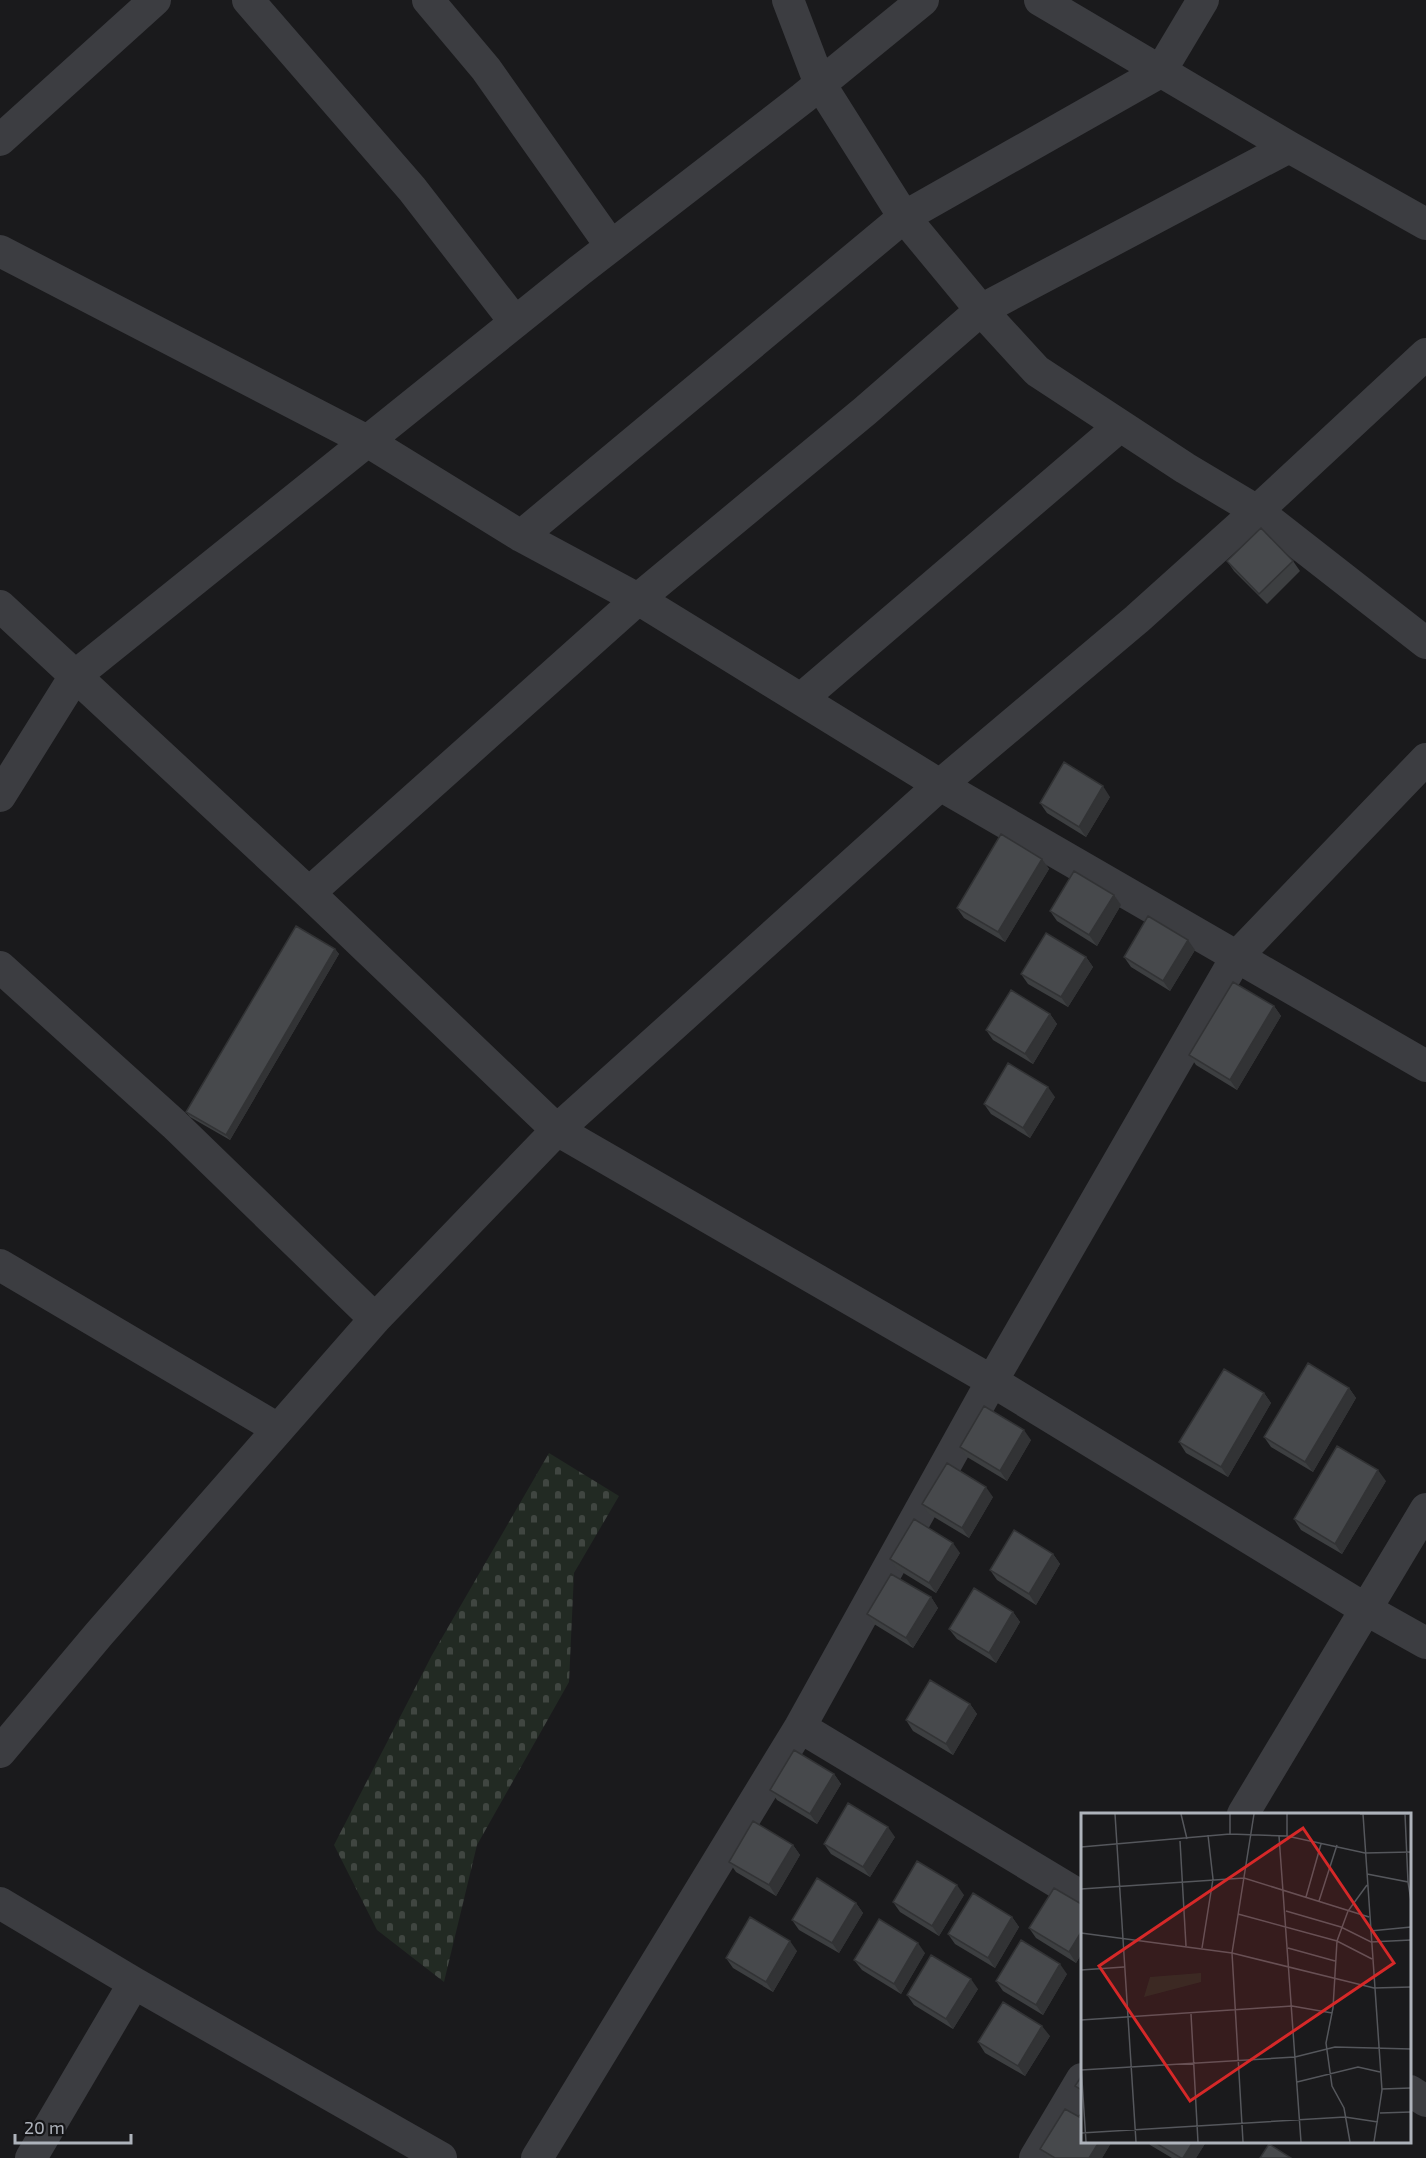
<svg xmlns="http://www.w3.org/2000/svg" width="1426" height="2158" font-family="'Exo 2',sans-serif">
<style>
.cemetery{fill:url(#cemetery-stones)}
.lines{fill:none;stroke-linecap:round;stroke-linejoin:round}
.minor{stroke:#3c3d41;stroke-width:32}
.wall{fill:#3d3f41}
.shaded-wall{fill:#323335}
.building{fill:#47494c;stroke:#323335;stroke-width:1.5}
.inset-road{fill:none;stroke:#55575c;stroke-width:1.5}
.view{fill:#d62828;fill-opacity:0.15;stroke:#d62828;stroke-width:3}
.inset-edge{fill:none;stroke:#aeb3bb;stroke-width:3}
</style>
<defs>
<pattern id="cemetery-stones" width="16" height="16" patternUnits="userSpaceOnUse" patternTransform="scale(1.5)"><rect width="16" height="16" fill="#222a23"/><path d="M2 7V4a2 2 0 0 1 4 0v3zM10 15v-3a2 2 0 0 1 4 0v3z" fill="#404641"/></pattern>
</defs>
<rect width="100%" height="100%" fill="#1a1a1c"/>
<!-- cemetery -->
<path class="cemetery" d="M549,1453L619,1496L574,1573L569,1682L477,1845L444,1982L377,1930L334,1845L432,1655Z"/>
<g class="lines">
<!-- minor -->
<path class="minor" d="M248,0L412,189L515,322
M428,0L486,69L611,246
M788,0L820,84L904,217L981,310L1037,371L1185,468L1257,511L1426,643
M1040,0L1289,147L1426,224
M0,140L155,0
M0,251L367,441L521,536L638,599L940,785L1426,1066
M521,536L904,217L1160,72L1203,0
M0,606L309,893L557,1130L992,1381L1367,1610L1426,1643
M801,699L1120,426
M0,796L75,676L579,271L803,98L923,0
M309,893L638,599L865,411L981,310L1289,147
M0,967L174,1124L375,1319
M0,1265L278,1429
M800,1727L1082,1897
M0,1752L99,1634L375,1319L557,1130L940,785L1137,619L1257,511L1426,354
M1243,1814L1426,1509
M0,1903L134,1983L441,2158
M1410,2091L1426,2101
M31,2158L134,1983
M537,2158L800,1727L992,1381L1237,956L1426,759
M1035,2158L1082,2079"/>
</g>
<!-- wall -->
<path class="wall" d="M1227,561H1293L1300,571L1267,604L1234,571Z
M1110,797L1086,837L1047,813L1040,803Z
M1042,859L1049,869L1005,942L964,918L957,908Z
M1114,895L1121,905L1097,946L1057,921L1050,911Z
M335,949L339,954L230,1140L190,1117L186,1112Z
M1195,950L1170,991L1131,967L1124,957Z
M1086,957L1093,967L1068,1007L1028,984L1021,974Z
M1274,1006L1281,1016L1237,1090L1196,1065L1189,1055Z
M1050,1014L1057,1024L1033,1064L993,1040L986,1030Z
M1055,1097L1030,1138L991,1114L984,1104Z
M1349,1388L1356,1398L1313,1472L1271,1447L1264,1437Z
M1264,1393L1271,1403L1228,1477L1186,1453L1179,1442Z
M1031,1440L1007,1481L967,1457L960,1447Z
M1386,1481L1342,1554L1301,1530L1294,1519Z
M993,1497L969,1538L929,1514L922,1504Z
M960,1553L936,1593L897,1569L890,1559Z
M1053,1554L1060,1564L1036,1605L997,1580L990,1570Z
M931,1597L938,1608L913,1648L874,1624L867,1614Z
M1013,1612L1020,1622L996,1663L957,1639L949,1629Z
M970,1704L977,1714L953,1755L913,1731L906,1720Z
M834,1774L841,1784L817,1824L777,1800L770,1790Z
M895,1837L870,1877L831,1854L824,1844Z
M793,1845L800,1855L776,1896L736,1872L729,1862Z
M964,1895L939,1936L900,1912L893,1902Z
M856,1903L863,1913L839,1953L799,1930L792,1920Z
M1083,1905V1951L1076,1963L1036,1938L1029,1928Z
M1012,1917L1019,1927L995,1968L955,1944L948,1934Z
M797,1951L773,1992L733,1968L726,1958Z
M925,1953L901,1994L862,1970L854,1960Z
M1067,1974L1043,2015L1003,1991L996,1981Z
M978,1989L953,2029L914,2005L907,1995Z
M1050,2036L1025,2076L985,2053L978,2042Z
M1083,2074V2097L1075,2086Z
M1148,2142H1206L1196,2158H1172L1150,2145Z
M1111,2143L1102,2158H1047L1040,2149Z"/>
<!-- shaded-wall -->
<path class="shaded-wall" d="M1103,786L1110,797L1086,837L1079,827Z
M1042,859L1049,869L1005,942L998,932Z
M1114,895L1121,905L1097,946L1089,935Z
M1188,940L1195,950L1170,991L1163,981Z
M335,949L339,954L230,1140L226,1135Z
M1086,957L1093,967L1068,1007L1061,997Z
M1274,1006L1281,1016L1237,1090L1230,1080Z
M1050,1014L1057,1024L1033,1064L1025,1054Z
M1048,1087L1055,1097L1030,1138L1023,1128Z
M1349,1388L1356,1398L1313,1472L1305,1462Z
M1264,1393L1271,1403L1228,1477L1221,1467Z
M1024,1430L1031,1440L1007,1481L1000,1471Z
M1378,1470L1386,1481L1342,1554L1335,1544Z
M986,1487L993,1497L969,1538L962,1528Z
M953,1543L960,1553L936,1593L929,1583Z
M1053,1554L1060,1564L1036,1605L1029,1594Z
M931,1597L938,1608L913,1648L906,1638Z
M1013,1612L1020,1622L996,1663L989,1653Z
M970,1704L977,1714L953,1755L946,1744Z
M834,1774L841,1784L817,1824L810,1814Z
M888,1827L895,1837L870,1877L863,1867Z
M793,1845L800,1855L776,1896L769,1885Z
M957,1885L964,1895L939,1936L932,1926Z
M856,1903L863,1913L839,1953L832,1943Z
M1012,1917L1019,1927L995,1968L988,1958Z
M1083,1929V1951L1076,1963L1069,1952Z
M790,1941L797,1951L773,1992L766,1982Z
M918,1943L925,1953L901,1994L894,1984Z
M1060,1964L1067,1974L1043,2015L1036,2005Z
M971,1979L978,1989L953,2029L946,2019Z
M1042,2026L1050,2036L1025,2076L1018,2066Z
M1099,2142H1110L1111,2143L1102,2158H1089Z
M1193,2142H1206L1196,2158H1183Z"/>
<!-- building -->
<path class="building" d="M1261,528L1293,561L1259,594L1227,561Z
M1064,762L1103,786L1079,827L1040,803Z
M1001,834L1042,859L998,932L957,908Z
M1074,871L1114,895L1089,935L1050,911Z
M1148,916L1188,940L1163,981L1124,957Z
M296,926L335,949L226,1135L186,1112Z
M1046,933L1086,957L1061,997L1021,974Z
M1233,982L1274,1006L1230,1080L1189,1055Z
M1011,990L1050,1014L1025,1054L986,1030Z
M1008,1063L1048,1087L1023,1128L984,1104Z
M1308,1363L1349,1388L1305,1462L1264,1437Z
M1224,1369L1264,1393L1221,1467L1179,1442Z
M984,1406L1024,1430L1000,1471L960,1447Z
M1337,1446L1378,1470L1335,1544L1294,1519Z
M947,1463L986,1487L962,1528L922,1504Z
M914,1519L953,1543L929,1583L890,1559Z
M1014,1530L1053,1554L1029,1594L990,1570Z
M891,1574L931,1597L906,1638L867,1614Z
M974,1588L1013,1612L989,1653L949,1629Z
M930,1680L970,1704L946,1744L906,1720Z
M794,1750L834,1774L810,1814L770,1790Z
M848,1803L888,1827L863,1867L824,1844Z
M753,1821L793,1845L769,1885L729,1862Z
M917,1861L957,1885L932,1926L893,1902Z
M817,1878L856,1903L832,1943L792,1920Z
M1054,1888L1083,1905V1929L1069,1952L1029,1928Z
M973,1893L1012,1917L988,1958L948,1934Z
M750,1917L790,1941L766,1982L726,1958Z
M879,1919L918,1943L894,1984L854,1960Z
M1021,1940L1060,1964L1036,2005L996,1981Z
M931,1955L971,1979L946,2019L907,1995Z
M1003,2002L1042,2026L1018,2066L978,2042Z
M1083,2074V2091L1075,2086Z
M1065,2109L1083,2119V2142H1099L1089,2158H1055L1040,2149Z
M1154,2142H1193L1183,2158H1181Z
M1269,2144L1291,2158H1260Z"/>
<!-- overview -->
<g transform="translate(1081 1813)">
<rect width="330" height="330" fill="#1a1a1c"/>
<path d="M120,160V169L63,184L69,164Z" fill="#222a23"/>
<path class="inset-road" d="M34,1L55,329M100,1L106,26M149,1V21M279,1H328M282,1L301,277L293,329M324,1L327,69M198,23L220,329M206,23V1M99,28L105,133M0,34L149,21L206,23L284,40L330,39M286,61L327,69L330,88M0,76L163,65L288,104M225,84L240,31M238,88L256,32M205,98L260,114L290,129L330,127M157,101L256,128L291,146M289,118L330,114M0,120L151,140L293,175L330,174M121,135L132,66L127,22M207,135L254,148M0,157L43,154M110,201L117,329M0,207L211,193L251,200M0,252L5,329M0,257L214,244L254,234L330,236M216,269L277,254L299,259M301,276L330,275M299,300L330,299M0,320L264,304L297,309M162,329L151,140L173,1M269,329L263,295L251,273L245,230L252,195L256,128L267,98L286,72"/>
<path class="view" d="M222,15L313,150L109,288L18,153Z"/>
<rect width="330" height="330" class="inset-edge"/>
</g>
<!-- scale -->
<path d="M15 2134v9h116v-9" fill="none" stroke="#aeb3bb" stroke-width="3"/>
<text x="24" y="2134" font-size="18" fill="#aeb3bb" stroke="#151517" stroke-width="4.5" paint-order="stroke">20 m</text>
</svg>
